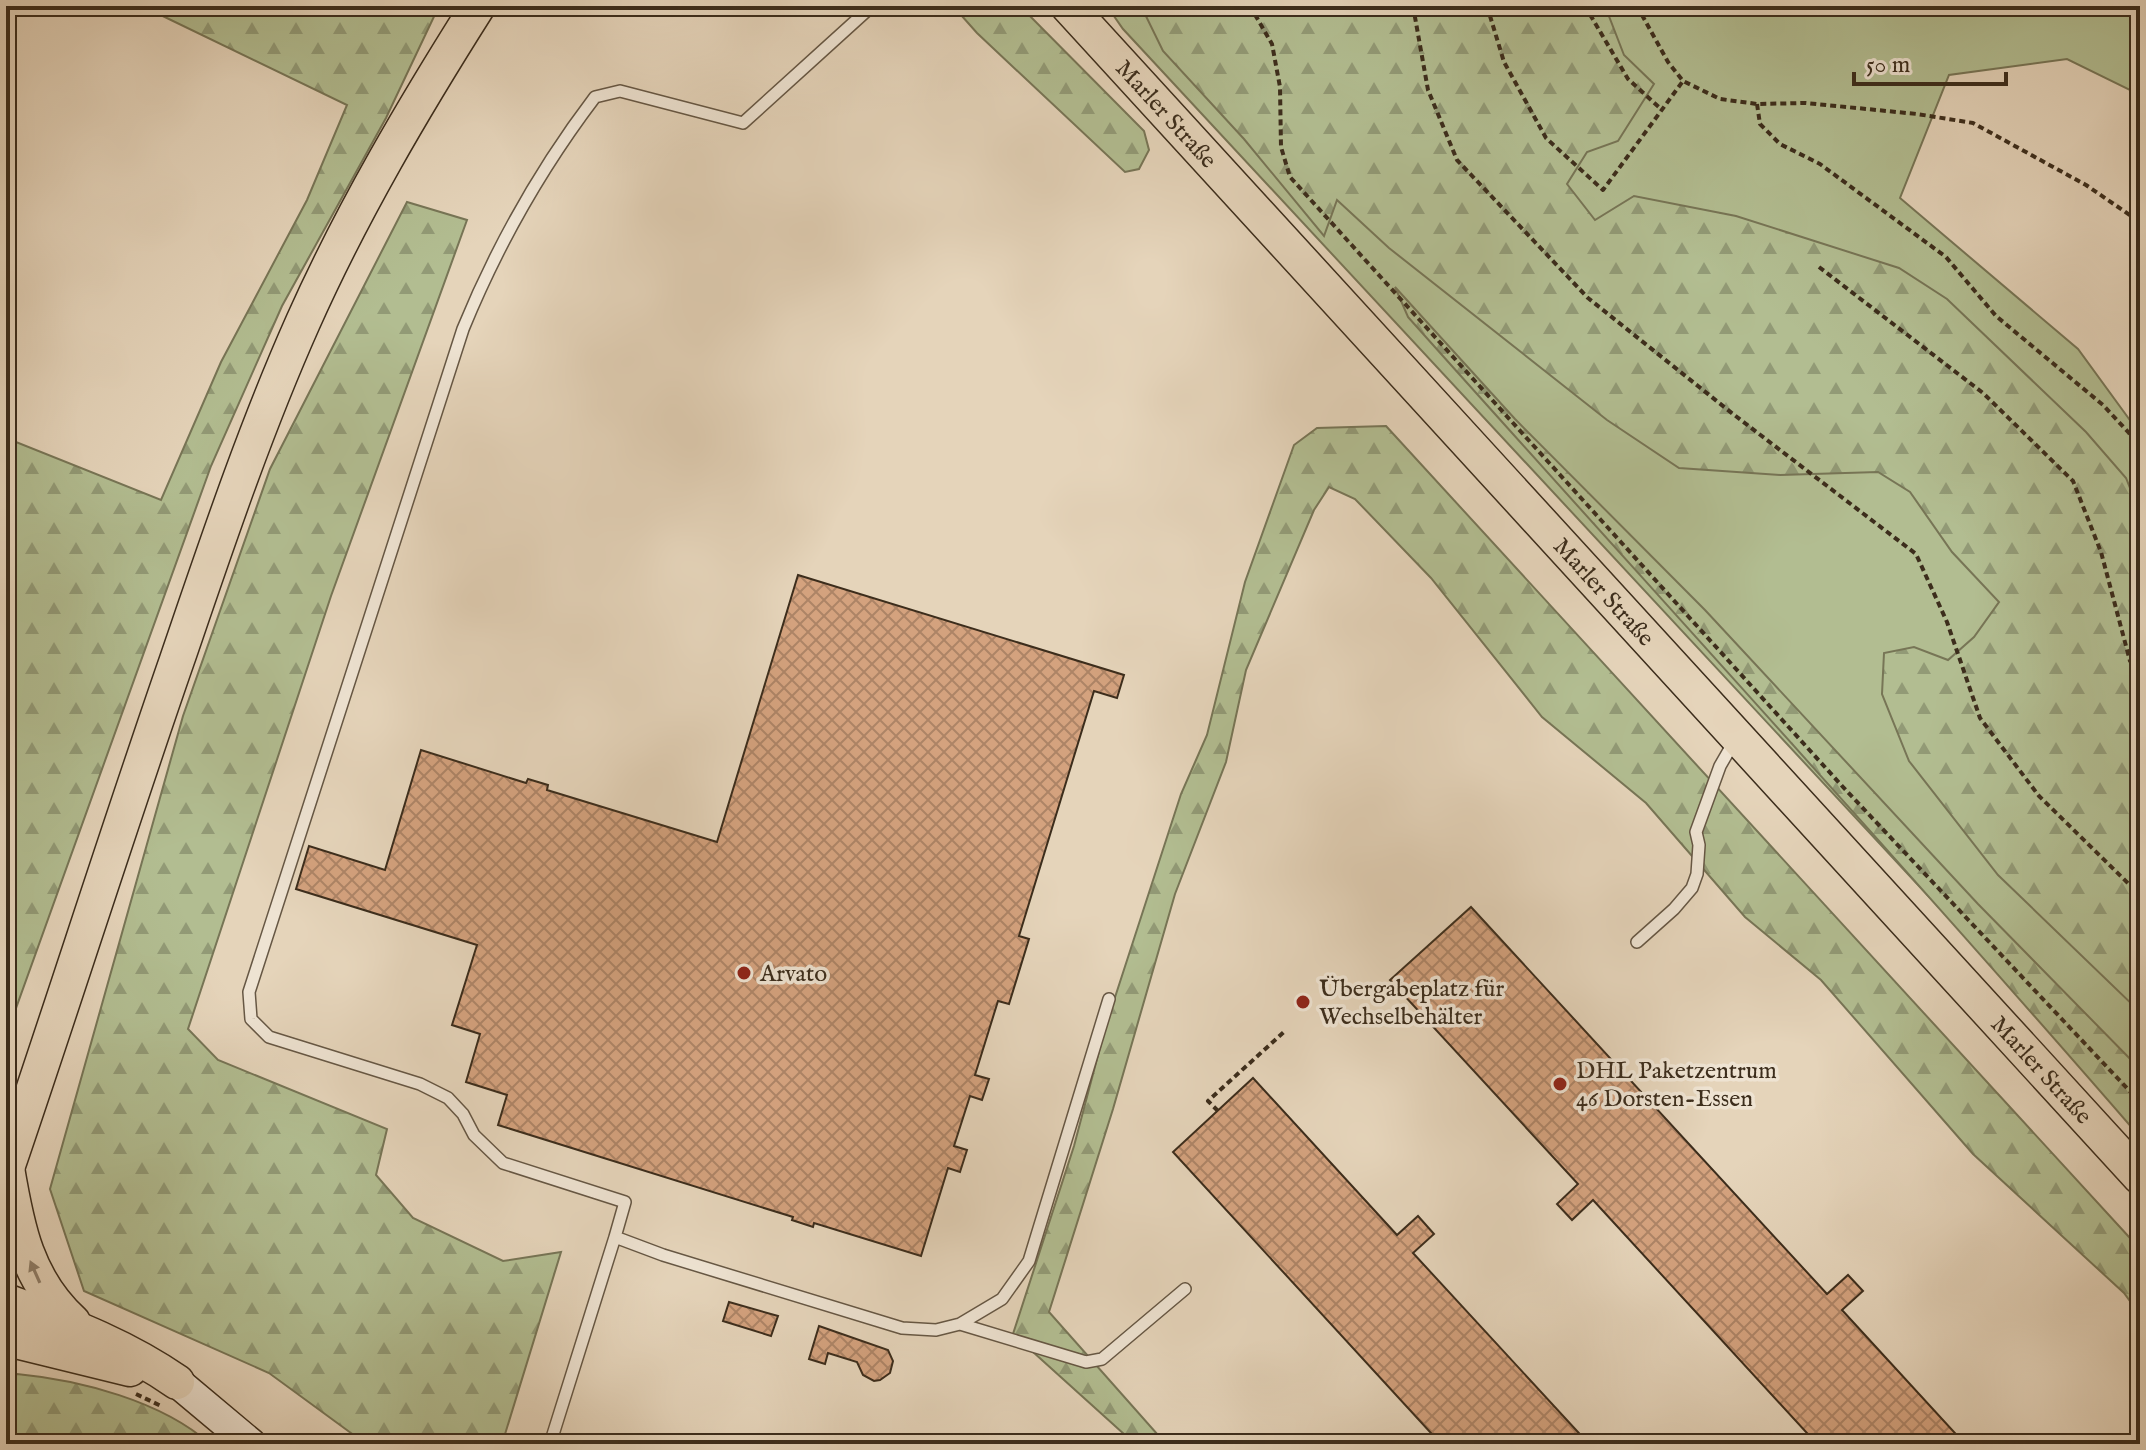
<svg xmlns="http://www.w3.org/2000/svg" width="2146" height="1450" font-family="'IM FELL English',serif">
<style>
.grass{fill:#b2bd91;stroke:#777556;stroke-width:2}
.forest{fill:url(#forest-firs);stroke:#777556;stroke-width:2}
.building{fill:url(#building-cross-hatch);stroke:#3c2d1c;stroke-width:2}
.lines{fill:none;stroke-linecap:round;stroke-linejoin:round}
.lane-casing{stroke:#665744;stroke-width:14}
.secondary-casing{stroke:#3c2d1c;stroke-width:33}
.primary-casing{stroke:#3c2d1c;stroke-width:37}
.path{stroke:#3c2d1c;stroke-width:4;stroke-dasharray:6 4;stroke-linecap:butt}
.lane{stroke:#eee3d2;stroke-width:11}
.secondary{stroke:#eee3d2;stroke-width:30}
.primary{stroke:#e5d4ba;stroke-width:34}
.oneway{fill:#90806b}
.poi-dot{fill:#8f2418;stroke:#eee3d2;stroke-width:3}
.labels{text-anchor:middle;stroke-width:7;stroke-linejoin:round;paint-order:stroke}
.street-label{font-size:24px;fill:#3c2d1c;stroke:#eee3d2}
.poi-label{font-size:24px;fill:#3c2d1c;stroke:#eee3d2;text-anchor:start}
</style>
<defs>
<pattern id="forest-firs" width="22" height="20" patternUnits="userSpaceOnUse" patternTransform="scale(2)"><rect width="22" height="20" fill="#b2bd91"/><path d="M5 1l3.5 6h-7zM16 11l3.5 6h-7z" fill="#929a76"/></pattern>
<pattern id="building-cross-hatch" width="8" height="8" patternUnits="userSpaceOnUse" patternTransform="scale(2)"><rect width="8" height="8" fill="#d4a27e"/><path d="M0 0l8 8M0 8l8-8" fill="none" stroke="#ad8466"/></pattern>
</defs>
<rect width="100%" height="100%" fill="#e5d4ba"/>
<filter id="stains"><feTurbulence type="fractalNoise" baseFrequency=".0025" numOctaves="4"/><feColorMatrix values="0 0 0 0 .2 0 0 0 0 .09 0 0 0 0 .02 0 0 0 .5 -.17"/></filter>
<radialGradient id="worn" r=".72"><stop offset=".6" stop-color="#630" stop-opacity="0"/><stop offset="1" stop-color="#630" stop-opacity=".3"/></radialGradient>
<!-- grass -->
<path class="grass" d="M1107,6H2140V95L2067,59L1949,75L1900,198L2078,349L2140,434V1124L1123,29Z"/>
<!-- forest -->
<path class="forest" d="M142,6H439L386,118L282,306L211,466L6,1036V438L161,500L221,362L307,200L347,105Z
M953,6H1020L1144,131L1149,150L1139,169L1125,172L977,33Z
M1141,6H1605L1624,55L1654,84L1618,141L1587,152L1567,184L1595,220L1634,196L1736,216L1899,268L1947,299L2086,432L2126,478L2140,513V1012L1998,875L1909,761L1882,694L1884,653L1914,647L1948,660L1974,637L1999,602L1952,552L1910,492L1878,472L1780,475L1679,468L1607,420L1389,248L1337,200L1324,236L1244,139L1163,51Z
M407,202L467,220L331,596L188,1029L218,1060L387,1129L376,1175L413,1218L503,1261L561,1252L502,1444H366L269,1373L84,1291L50,1189L183,716L270,469Z
M1395,287L1515,419L1705,610L1978,904L2140,1069V1137C1900,860 1652,590 1408,317Z
M1386,426L2140,1249V1315L2124,1293L1973,1154L1821,980L1745,917L1646,803L1542,717L1431,578L1355,499L1329,487L1314,510L1246,670L1226,762L1175,894L1113,1109L1049,1312L1166,1444H1135L1013,1334L1074,1146L1106,1025L1181,794L1207,735L1245,582L1294,445L1317,428Z
M17,1374C80,1380 162,1401 210,1444H6V1376Z"/>
<!-- building -->
<path class="building" d="M798,575L1124,675L1117,698L1094,691L1019,936L1029,939L1009,1004L998,1001L975,1075L989,1079L982,1100L970,1096L954,1146L967,1150L960,1172L948,1168L921,1256L814,1223L813,1227L792,1220L793,1217L498,1125L507,1095L466,1082L480,1034L452,1025L477,945L296,889L309,846L385,870L421,750L526,783L528,779L548,785L547,790L717,842Z
M1471,907L1827,1294L1848,1275L1863,1291L1842,1310L1965,1444H1817L1593,1200L1572,1220L1557,1204L1578,1184L1390,980Z
M1253,1078L1397,1235L1418,1216L1434,1234L1413,1253L1589,1444H1441L1173,1152Z
M729,1302L778,1316L771,1336L723,1321Z
M819,1326L888,1350L893,1361L890,1373L880,1380L874,1381L863,1375L857,1362L828,1353L825,1364L809,1359Z"/>
<g class="lines">
<defs>
<path id="lane" d="M1637,942L1674,909L1692,888L1697,874L1699,845L1696,832L1720,766L1735,740
M615,1237L625,1202L503,1163L474,1135L463,1114L448,1098L420,1084L269,1037L251,1019L249,992L463,329C497,246 541,168 595,97L620,91L743,123L872,6
M960,1324L1086,1362L1102,1359L1185,1289
M550,1444L615,1237L663,1255L902,1328L936,1330L960,1324L1002,1299L1029,1261L1109,999"/>
<path id="secondary" d="M177,1382L251,1444"/>
<g id="primary">
<path id="s1" d="M1068,6L2140,1177"/>
<path d="M7,1168C17,1228 27,1280 73,1322"/>
<path d="M6,1171C64,1001 118,830 177,660C216,546 254,432 303,322C352,212 414,107 478,6"/>
<path d="M6,1301C66,1324 124,1345 177,1382"/>
<path d="M6,1336L20,1342L130,1369"/>
</g>
</defs>
<!-- lane casing -->
<use href="#lane" class="lane-casing"/>
<!-- secondary casing -->
<use href="#secondary" class="secondary-casing"/>
<!-- primary casing -->
<use href="#primary" class="primary-casing"/>
<!-- path -->
<path class="path" d="M1250,6L1272,44L1280,87L1281,147L1290,177L1843,787L2140,1102
M1413,6L1428,90L1457,160L1588,298L1733,414L1916,554L1947,622L1980,718L2039,796L2140,895
M1487,6L1504,62L1546,138L1603,190L1683,81
M1585,6L1628,79L1662,110
M1637,6L1668,62L1683,81L1720,99L1757,104L1806,103L1917,114L1973,123L2086,185L2140,222
M1757,104L1760,124L1780,144L1820,164L1946,257L1996,316L2103,405L2129,433L2140,450
M1819,267L1983,393L2073,481L2101,552L2130,661L2140,672
M1218,1111L1208,1101L1286,1030
M136,1394L161,1406"/>
<!-- lane -->
<use href="#lane" class="lane"/>
<!-- secondary -->
<use href="#secondary" class="secondary"/>
<!-- primary -->
<use href="#primary" class="primary"/>
</g>
<!-- one-way arrows -->
<defs><path id="oneway-solid" d="M-6-.8H1V-3.2L6.5 0L1 3.2V.8H-6Z" transform="scale(2)"/></defs>
<use class="oneway" href="#oneway-solid" transform="translate(35 1272) rotate(-114)"/>
<!-- markers -->
<g class="poi-dot">
<circle cx="744" cy="973" r="8"/>
<circle cx="1303" cy="1002" r="8"/>
<circle cx="1560" cy="1084" r="8"/>
</g>
<g class="labels">
<!-- street labels -->
<g class="street-label">
<text dy="8" stroke="none"><textPath href="#s1" startOffset="146">Marler Straße</textPath></text>
<text dy="8" stroke="none"><textPath href="#s1" startOffset="794">Marler Straße</textPath></text>
<text dy="8" stroke="none"><textPath href="#s1" startOffset="1442">Marler Straße</textPath></text>
</g>
<!-- poi labels -->
<g class="poi-label">
<text x="760" y="981">Arvato</text>
<text x="1319" y="996">Übergabeplatz für<tspan x="1319" dy="28">Wechselbehälter</tspan></text>
<text x="1576" y="1078">DHL Paketzentrum<tspan x="1576" dy="28">46 Dorsten-Essen</tspan></text>
</g>
</g>
<!-- margin -->
<rect width="2146" height="1450" fill="none" stroke="#e5d4ba" stroke-width="32"/>
<rect x="8" y="8" width="2130" height="1434" fill="none" stroke="#3c2d1c" stroke-width="4"/>
<rect x="16" y="16" width="2114" height="1418" fill="none" stroke="#3c2d1c" stroke-width="2"/>
<!-- scale -->
<path d="M1854 72v12h152v-12" fill="none" stroke="#3c2d1c" stroke-width="4"/>
<text x="1866" y="72" font-size="24" fill="#3c2d1c" stroke="#eee3d2" stroke-width="6" paint-order="stroke">50 m</text>
<rect width="100%" height="100%" filter="url(#stains)"/>
<rect width="100%" height="100%" fill="url(#worn)"/>
</svg>
